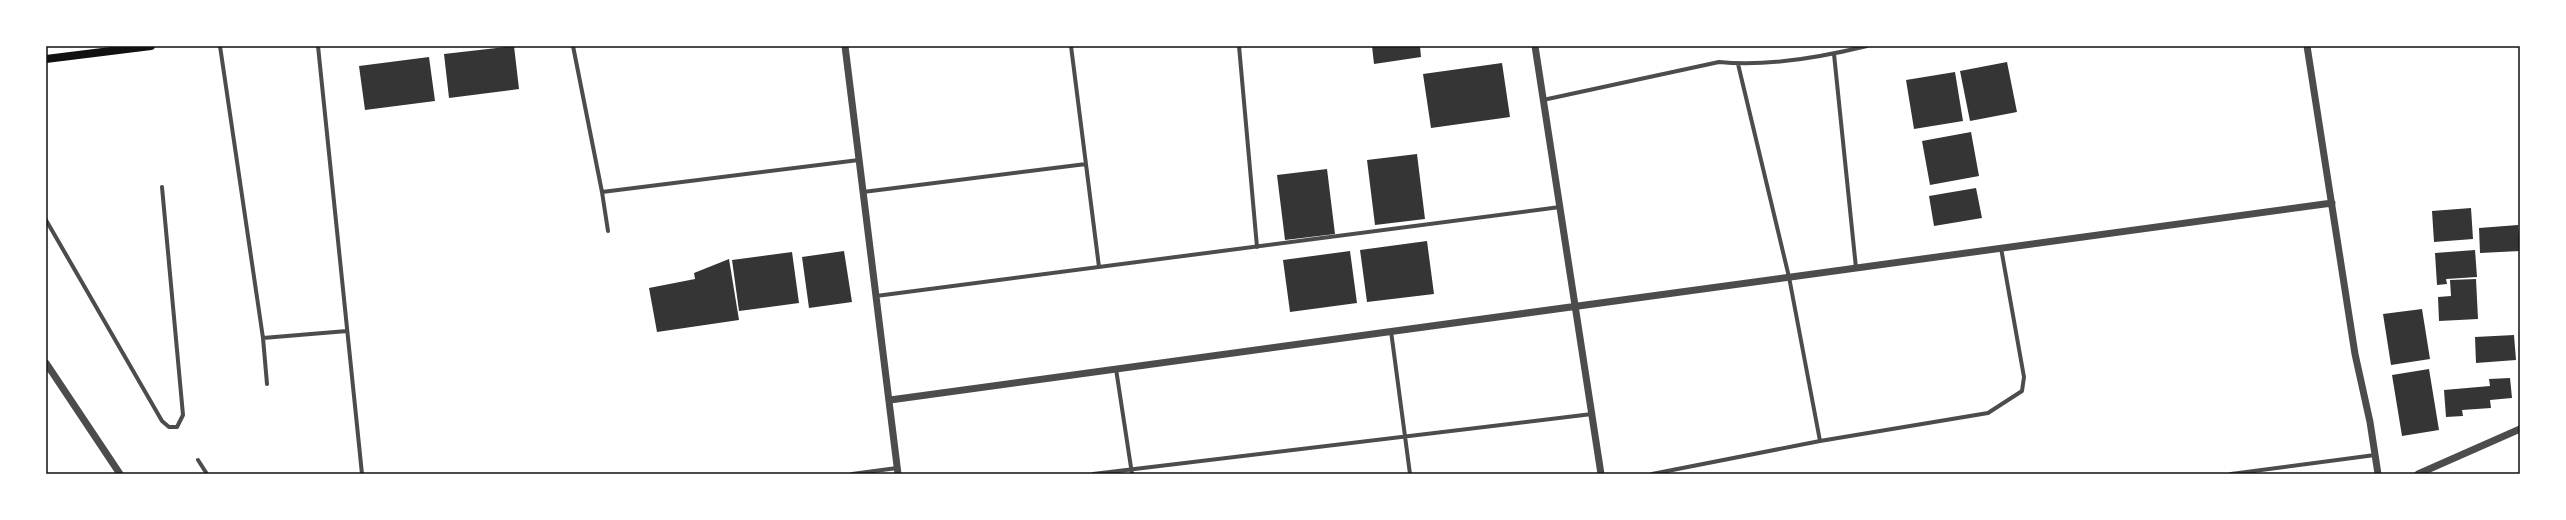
<svg xmlns="http://www.w3.org/2000/svg" width="2566" height="520" font-family="Jost,sans-serif">
<style>
.building{fill:#353535}
.lines{fill:none;stroke-linecap:round;stroke-linejoin:round}
.minor{stroke:#4c4c4c;stroke-width:4}
.tertiary{stroke:#4c4c4c;stroke-width:7}
.secondary{stroke:#111;stroke-width:8}
.neatline{fill:none;stroke:#111;stroke-width:1.5}
</style>
<rect width="100%" height="100%" fill="#fff"/>
<!-- building -->
<path class="building" d="M514,46L519,89L449,98L444,54Z
M1372,46H1420L1421,57L1374,64Z
M429,57L435,101L365,110L359,66Z
M2007,62L2017,112L1970,121L1960,71Z
M1502,63L1510,117L1431,128L1423,74Z
M1955,72L1963,121L1914,129L1906,80Z
M1971,132L1979,176L1930,185L1922,141Z
M1417,154L1425,219L1375,225L1367,160Z
M1327,169L1335,234L1285,240L1277,175Z
M1976,188L1982,218L1934,226L1929,196Z
M2471,208L2473,239L2434,242L2432,211Z
M2518,225L2520,251L2480,253L2479,228Z
M1427,241L1434,294L1367,302L1360,250Z
M2475,250L2477,277L2446,279L2447,284L2437,285L2435,253Z
M844,251L852,302L809,308L802,257Z
M1350,251L1357,303L1290,312L1283,260Z
M792,252L799,303L739,311L732,260Z
M729,259L739,320L657,332L649,288L695,279L694,273Z
M2476,279L2478,319L2439,321L2438,297L2451,296L2450,280Z
M2422,309L2430,359L2391,365L2383,314Z
M2514,335L2516,360L2476,363L2475,337Z
M2429,369L2439,430L2402,436L2392,375Z
M2510,378L2512,398L2490,400L2491,408L2462,410L2463,416L2446,417L2444,390L2490,386L2489,379Z"/>
<g class="lines">
<!-- minor -->
<path class="minor" d="M220,46L263,338L267,384
M318,46L362,474
M573,46L602,192L859,160
M1071,46L1099,267
M1239,46L1257,247
M1834,54L1856,268
M1738,64L1789,277L1820,441
M1543,100L1719,62C1765,67 1822,57 1867,46
M602,192L608,231
M863,192L1086,164
M46,220L162,421L169,427H177L183,415L162,187
M876,296L1560,207
M1391,331L1410,474
M263,338L347,331
M1116,369L1132,474
M198,460L207,474
M852,474L897,468
M1093,474L1592,414
M1652,474L1820,441L1988,413L2022,391L2024,377L2001,248
M2231,474L2375,455"/>
<!-- tertiary -->
<path class="tertiary" d="M845,46L898,474
M1535,46L1601,474
M2307,46L2355,354L2370,422L2378,474
M46,363L120,474
M890,400L2332,203
M2418,474L2520,429"/>
<!-- secondary -->
<path class="secondary" d="M46,59L151,46"/>
</g>
<!-- border -->
<rect width="2566" height="520" fill="none" stroke="#ffffff" stroke-width="94"/>
<rect x="47" y="47" width="2472" height="426" class="neatline"/>
</svg>
